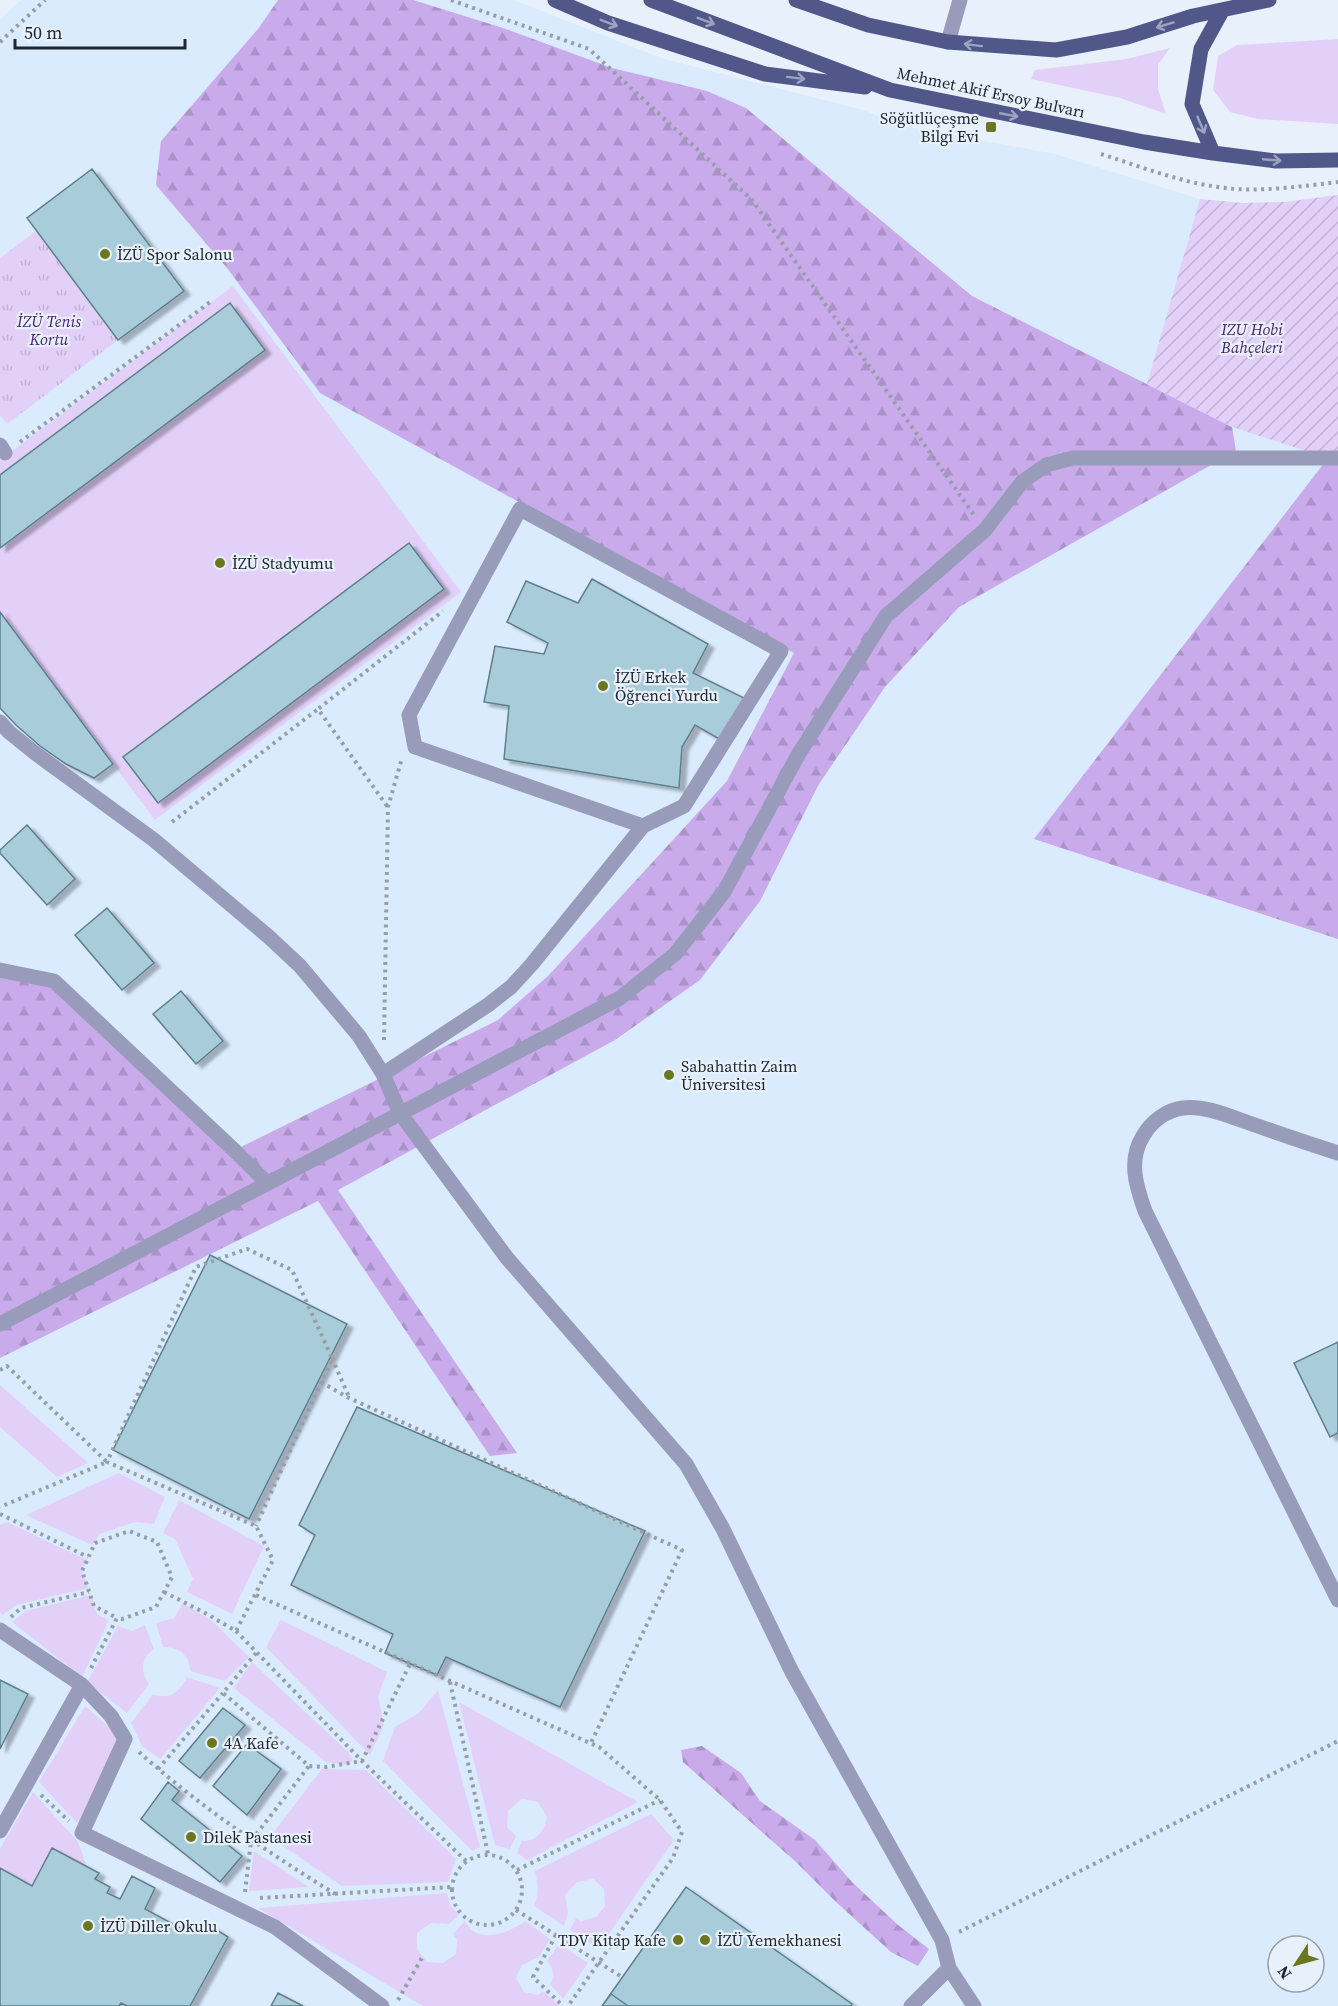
<svg xmlns="http://www.w3.org/2000/svg" width="1338" height="2006" font-family="'Source Serif 4',serif">
<style>
.built{fill:#daebfe;fill-rule:evenodd}
.grass{fill:#e3d0f9}
.forest{fill:url(#forest-firs)}
.park{fill:url(#park-tufts)}
.garden{fill:url(#garden-furrows)}
.building{fill:#a9ccda;stroke:#5e7f8c;stroke-width:1.5;filter:url(#shadow)}
.lines{fill:none;stroke-linecap:round;stroke-linejoin:round}
.path{stroke:#969fa8;stroke-width:4;stroke-dasharray:3 4.5;stroke-linecap:butt}
.minor{stroke:#989cba;stroke-width:15}
.major{stroke:#52578a;stroke-width:15}
.oneway{stroke:#9da4c2}
.poi-dot{fill:#6b7620;stroke:#e8f1fb;stroke-width:2}
.labels{text-anchor:middle;stroke-width:4.5;stroke-linejoin:round;paint-order:stroke}
.street-label{font-size:16px;fill:#1d252e;stroke:#e8f1fb}
.poi-label{font-size:16px;fill:#1d252e;stroke:#e8f1fb;text-anchor:start}
.park-label{font-size:16px;font-style:italic;fill:#4d2470;stroke:#e8f1fb}
</style>
<defs>
<pattern id="forest-firs" width="22" height="20" patternUnits="userSpaceOnUse" patternTransform="scale(1.5)"><rect width="22" height="20" fill="#c9aaeb"/><path d="M5 1l3.5 6h-7zM16 11l3.5 6h-7z" fill="#ac92ca"/></pattern>
<pattern id="park-tufts" width="24" height="20" patternUnits="userSpaceOnUse" patternTransform="scale(1.5)"><rect width="24" height="20" fill="#e3d0f9"/><path d="M3 7l-1-3M5 7V3M7 7l1-3M15 17l-1-3M17 17v-4M19 17l1-3" fill="none" stroke="#c2b2d6"/></pattern>
<pattern id="garden-furrows" width="10" height="10" patternUnits="userSpaceOnUse" patternTransform="scale(1.5)"><rect width="10" height="10" fill="#e3d0f9"/><path d="M-1 1l2-2M0 10L10 0M9 11l2-2" fill="none" stroke="#c2b2d6"/></pattern>
<filter id="shadow"><feDropShadow dx="6" dy="4" stdDeviation="1.5" flood-color="#0004"/></filter>
</defs>
<rect width="100%" height="100%" fill="#e8f1fb"/>
<!-- built -->
<path class="built" d="M21,0H514L661,58L867,111L893,124L1055,154L1200,199L1243,203L1285,202L1338,195V2006H0V20ZM1278,1946H1314V1982H1278Z"/>
<!-- grass -->
<path class="grass" d="M1338,39V124L1258,119L1230,112L1213,90L1218,56L1237,45Z
M1170,48L1158,65V89L1166,114L1120,98L1031,79L1035,70L1126,59Z
M233,286L461,592L155,820L113,764L94,778C58,759 27,738 0,708V460Z
M0,1385L88,1463L57,1477L0,1427Z
M119,1473L165,1497L154,1524L135,1522L100,1534L92,1545L26,1515Z
M179,1500L264,1546L232,1614L187,1592L193,1579L175,1539L163,1533Z
M7,1522L87,1560L82,1571L88,1588L16,1605L3,1615L0,1612V1525Z
M91,1595L97,1614L109,1620L82,1677L12,1622L26,1611Z
M183,1603L212,1621L249,1657L225,1681L190,1671C190,1655 178,1647 163,1647L156,1623L174,1618Z
M281,1620L387,1672L378,1697L384,1725L370,1755L266,1647Z
M145,1625L154,1649C141,1658 140,1671 149,1684L127,1713L87,1682L118,1626L132,1631Z
M252,1662L348,1752L352,1760L348,1765L326,1762L234,1688Z
M187,1677L220,1688L160,1759L142,1746L131,1723L153,1694C170,1700 180,1692 187,1677Z
M438,1690L480,1847L472,1851L383,1761L395,1727L419,1713Z
M459,1702L638,1802L527,1860L517,1853L522,1841C538,1841 544,1831 547,1817L538,1802L522,1799L508,1811L507,1827L516,1836L510,1849L495,1845Z
M85,1706L119,1736L79,1825L39,1782Z
M322,1769L366,1770L456,1859L448,1882L342,1886L270,1837Z
M33,1792L78,1842L87,1867L52,1848L32,1886L0,1868V1849Z
M651,1814L674,1840L599,1948L570,1930L576,1918L581,1921L596,1917L605,1906L604,1889L593,1879L577,1882L565,1895L568,1913L564,1926L534,1906C539,1894 538,1884 535,1871Z
M254,1851L309,1887L249,1891Z
M447,1893L450,1905L459,1915L449,1924L431,1923L417,1933V1949L427,1962L443,1963L456,1954L457,1940L453,1934L465,1921C467,1925 471,1930 474,1932C490,1940 512,1931 525,1921L550,1939L539,1957L522,1965L516,1978L524,1992L538,1995L543,1991L560,2006H423L258,1908Z
M559,1944L588,1963L563,1999L550,1984L554,1977L551,1966L547,1961Z"/>
<!-- forest -->
<path class="forest" d="M278,0H413L503,28L612,68L707,91L746,108L972,296L1232,427L1236,451L959,607L885,687L819,784L760,901L700,980L615,1040L338,1190L517,1453L490,1456L318,1201L0,1358V970L54,981L235,1150L498,1020L549,975L727,781L794,653L320,393L227,268L156,185L161,141L258,29Z
M1328,458H1338V939L1034,839Z
M702,1746L741,1773L760,1801L815,1840L852,1882L898,1925L929,1949L918,1966L891,1952L836,1902L796,1862L683,1762L681,1750Z"/>
<!-- park -->
<path class="park" d="M36,231L118,340L7,424L0,415V258Z"/>
<!-- garden -->
<path class="garden" d="M1338,195V458H1328L1232,427L1147,384L1200,199L1243,203L1285,202Z"/>
<!-- building -->
<path class="building" d="M92,169L184,291L118,340L27,218Z
M230,303L265,350L0,548V475Z
M409,543L444,589L158,803L123,757Z
M592,579L708,644L693,673L744,698L721,740L695,725L682,747L679,788L504,759L509,706L484,702L495,646L544,654L548,643L507,622L526,581L578,603Z
M0,612L113,764L94,778L66,764L40,746L16,725L0,708Z
M27,825L75,879L47,905L0,853V850Z
M107,908L154,963L122,990L75,935Z
M181,991L223,1041L196,1064L153,1014Z
M210,1255L347,1324L249,1519L113,1450Z
M1338,1342V1433L1330,1437L1294,1363Z
M357,1407L645,1531L560,1707L446,1657L437,1675L385,1653L393,1634L291,1585L315,1535L299,1525Z
M0,1680L28,1694L0,1749Z
M223,1708L245,1725L200,1778L179,1761Z
M247,1744L281,1769L247,1815L213,1786Z
M168,1782L179,1791L172,1800L242,1856L220,1882L141,1819Z
M52,1848L99,1873L95,1879L110,1887L107,1893L120,1899L132,1876L155,1888L145,1909L182,1929L185,1923L198,1930L203,1921L228,1937L190,2006H127L121,2003L119,2006H0V1868L32,1886Z
M686,1887L852,2004L851,2006H602Z
M278,1993L303,2006H271Z
M611,1994L628,2006H602Z"/>
<g class="lines">
<!-- path -->
<path class="path" d="M451,0L589,49L752,200L974,515
M0,42L45,0
M1101,154C1145,168 1190,186 1236,189C1270,191 1304,186 1338,182
M20,442L213,300
M387,806L318,709L443,611
M172,822L318,709
M384,1040L388,807L402,758
M332,1358L349,1397
M0,1370L7,1366L107,1462L0,1507
M321,1382L347,1397L682,1550L591,1743
M0,1514L88,1557
M164,1592L207,1614L236,1631L273,1560L256,1526L107,1462L196,1267L247,1249L292,1270L332,1358L256,1526
M256,1595L599,1747L660,1800L682,1832L673,1858L568,2006
M11,1617L21,1608L89,1592
M236,1631L362,1761L466,1861
M256,1653L223,1693L309,1766L326,1767L362,1761L410,1664
M91,1668L117,1618L94,1606L82,1571L95,1543L129,1531L157,1542L172,1577L156,1607L122,1619L117,1618
M450,1682L488,1854
M139,1752C199,1806 266,1851 335,1894
M158,1769L223,1693
M41,1795L69,1821
M452 1890a35 35 0 1 1 70 0a35 35 0 1 1-70 0Z
M517,1870L660,1800
M245,1892L251,1841L309,1766
M260,1898L451,1887
M516,1910L622,1977
M959,1932L1338,1741
M556,1935L533,1977L563,2006
M398,2000L423,1956"/>
<!-- minor -->
<path class="minor" d="M948,42L960,0
M0,445L5,453
M0,722L9,732L35,753L154,840L269,937L300,966L359,1036L383,1074L400,1113L507,1258L686,1464L723,1529L792,1672L942,1940L949,1968
M0,970L54,981L235,1151L267,1183
M383,1074L488,1005L511,987L532,964L643,826L684,806L781,651L520,509L409,715L415,747L643,826
M1338,1153C1310,1144 1283,1135 1255,1125C1233,1118 1207,1105 1183,1108C1166,1110 1151,1122 1143,1136C1128,1160 1136,1186 1145,1211L1338,1600
M0,1324L620,998L675,954L724,892L798,755L886,616L985,530L1022,482L1046,465L1073,458H1338
M0,1630L82,1685L0,1831
M82,1685L111,1716L125,1739L82,1833L275,1927L382,2006
M911,2006L949,1968L974,2006"/>
<!-- major -->
<path class="major" d="M555,0L608,23L765,74L865,87
M651,0L890,90L1144,142L1213,153L1276,161L1338,160
M796,0L868,25L948,42L1056,50L1127,37L1193,16L1269,0
M1213,153L1192,104L1201,49L1222,11"/>
</g>
<!-- one-way arrows -->
<defs><path id="oneway-shaft" d="M-6 0H5M1.5-3L5.5 0L1.5 3" fill="none" stroke-width="1.6" stroke-linecap="round" stroke-linejoin="round" transform="scale(1.5)"/></defs>
<g class="oneway">
<use href="#oneway-shaft" transform="translate(706 21) rotate(21)"/>
<use href="#oneway-shaft" transform="translate(609 23) rotate(21)"/>
<use href="#oneway-shaft" transform="translate(1165 25) rotate(163)"/>
<use href="#oneway-shaft" transform="translate(973 45) rotate(-173)"/>
<use href="#oneway-shaft" transform="translate(796 78) rotate(7)"/>
<use href="#oneway-shaft" transform="translate(1009 115) rotate(11)"/>
<use href="#oneway-shaft" transform="translate(1201 125) rotate(67)"/>
<use href="#oneway-shaft" transform="translate(1272 160) rotate(5)"/>
</g>
<!-- markers -->
<g class="poi-dot">
<rect x="985" y="121" width="12" height="12" rx="3"/>
<circle cx="105" cy="254" r="6"/>
<circle cx="220" cy="563" r="6"/>
<circle cx="603" cy="686" r="6"/>
<circle cx="669" cy="1075" r="6"/>
<circle cx="212" cy="1743" r="6"/>
<circle cx="191" cy="1837" r="6"/>
<circle cx="88" cy="1926" r="6"/>
<circle cx="678" cy="1940" r="6"/>
<circle cx="705" cy="1940" r="6"/>
</g>
<g class="labels">
<!-- street labels -->
<g class="street-label">
<text transform="translate(991 92) rotate(12)" y="6">Mehmet Akif Ersoy Bulvarı</text>
</g>
<!-- poi labels -->
<g class="poi-label">
<text x="979" y="124" text-anchor="end">Söğütlüçeşme<tspan x="979" dy="18">Bilgi Evi</tspan></text>
<text x="117" y="260">İZÜ Spor Salonu</text>
<text x="232" y="569">İZÜ Stadyumu</text>
<text x="615" y="683">İZÜ Erkek<tspan x="615" dy="18">Öğrenci Yurdu</tspan></text>
<text x="681" y="1072">Sabahattin Zaim<tspan x="681" dy="18">Üniversitesi</tspan></text>
<text x="224" y="1749">4A Kafe</text>
<text x="203" y="1843">Dilek Pastanesi</text>
<text x="100" y="1932">İZÜ Diller Okulu</text>
<text x="666" y="1946" text-anchor="end">TDV Kitap Kafe</text>
<text x="717" y="1946">İZÜ Yemekhanesi</text>
</g>
<!-- park labels -->
<g class="park-label">
<text x="49" y="327">İZÜ Tenis<tspan x="49" dy="18">Kortu</tspan></text>
<text x="1252" y="335">IZU Hobi<tspan x="1252" dy="18">Bahçeleri</tspan></text>
</g>
</g>
<!-- north arrow -->
<g transform="translate(1296 1964) rotate(234)"><circle r="28" fill="#e8f1fb" stroke="#979fa9" stroke-width="1.5"/>
<path d="M0-4.5L10 22L0 15L-10 22Z" fill="#6b7620"/>
<text y="-9" font-size="16" font-weight="bold" text-anchor="middle" fill="#1d252e">N</text>
</g>
<!-- scale -->
<path d="M15 39v9h170v-9" fill="none" stroke="#1d252e" stroke-width="3"/>
<text x="24" y="39" font-size="18" fill="#1d252e" stroke="#e8f1fb" stroke-width="4.5" paint-order="stroke">50 m</text>
</svg>
